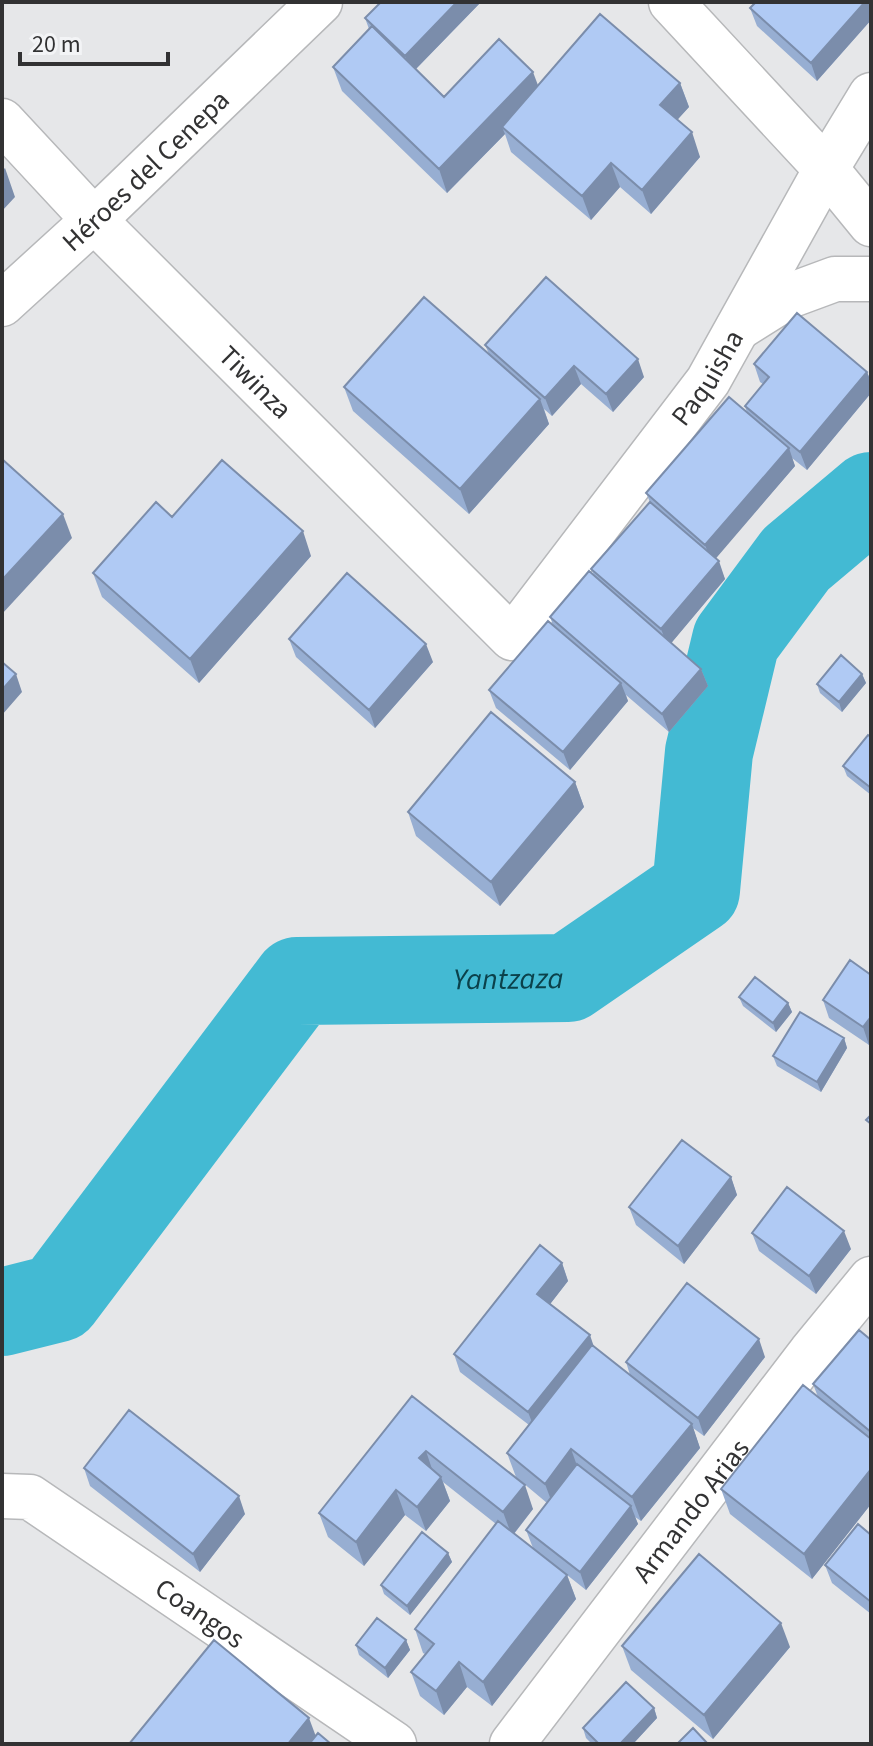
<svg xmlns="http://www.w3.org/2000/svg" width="873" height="1746" font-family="'Source Sans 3',sans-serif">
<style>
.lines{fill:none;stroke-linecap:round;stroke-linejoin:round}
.river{stroke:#43bad3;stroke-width:88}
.minor-casing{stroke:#b7b8ba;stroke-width:47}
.minor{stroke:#fff;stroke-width:44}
.wall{fill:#97aed2}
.shaded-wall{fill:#7b8dab}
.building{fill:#b0caf4;stroke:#7b8dab;stroke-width:2}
.labels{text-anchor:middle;stroke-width:6;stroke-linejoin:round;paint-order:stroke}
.street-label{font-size:28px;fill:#323233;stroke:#f3f4f6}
.water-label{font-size:30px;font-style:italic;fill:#0b414b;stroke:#f3f4f6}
</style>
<rect width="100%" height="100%" fill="#e6e7e9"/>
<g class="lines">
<!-- river -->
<path class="river" id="s1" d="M2,1312L58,1298L297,981L568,978L696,890L709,752L736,640L796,559L871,496"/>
<defs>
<g id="minor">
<path d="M671,2L826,169L871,224"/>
<path id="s2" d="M2,121L94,220L512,638L708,381L826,169L871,95"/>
<path id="s3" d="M2,304L94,220L320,2"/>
<path d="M738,328L789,296L835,279H871"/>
<path id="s4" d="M2,1496L30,1497L394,1744"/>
<path id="s5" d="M512,1744L811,1352L871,1279"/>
</g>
</defs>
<!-- minor casing -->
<use href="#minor" class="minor-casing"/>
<!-- minor -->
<use href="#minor" class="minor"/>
</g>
<!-- wall -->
<path class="wall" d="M381,2H481L416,69L444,97L538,86L680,83L689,107L677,120L700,157L651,214L620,187L591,220L511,152L505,134L447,193L342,91L333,67L369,29L365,18Z
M871,2V20L817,81L757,26L750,8Z
M485,345L644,377L613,412L581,384L552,416L544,409L549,424L469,514L353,411L344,387L489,354Z
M754,364L867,372L871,382V393L807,470L792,458L795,466L715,558L725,579L671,643L701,669L708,686L669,732L626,695L628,701L570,770L496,708L489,690L553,625L550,617L594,575L591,569L650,502L646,493L747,413L745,406L763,384L760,382Z
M172,517L311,556L199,683L102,597L93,573Z
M289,639L433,662L375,728L296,657Z
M862,674L866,683L842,712L820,693L817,684Z
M871,737V795L847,776L843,766Z
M575,782L584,807L500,906L416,836L408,812Z
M871,975V1043L869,1045L829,1018L823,1000Z
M739,997L788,1003L792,1012L776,1032L743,1006Z
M844,1038L847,1048L821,1092L777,1066L773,1056Z
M731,1177L737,1195L684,1264L636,1225L629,1207Z
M752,1233L851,1249L816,1294L759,1251Z
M562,1263L568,1281L550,1304L593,1346L630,1375L626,1362L765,1357L704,1436L693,1428L700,1448L641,1521L635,1517L638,1524L586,1590L533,1548L526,1530L547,1503L516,1477L507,1453L529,1425L460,1372L454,1354Z
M871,1340V1504L812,1579L730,1514L721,1489L818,1397L813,1384Z
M412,1396L533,1509L514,1534L567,1575L576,1599L492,1706L467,1687L444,1715L420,1696L411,1672L425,1654L423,1653L415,1629L496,1524L443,1482L450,1501L426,1531L405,1515L364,1566L328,1537L319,1513Z
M84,1468L245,1514L200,1572L90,1486Z
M871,1535V1614L832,1583L825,1565Z
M448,1553L452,1562L410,1615L384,1594L381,1585Z
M406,1640L410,1650L388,1678L359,1655L356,1645Z
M622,1646L790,1647L713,1739L631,1670Z
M654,1708L657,1718L633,1744H592L586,1738L583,1728Z"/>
<!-- shaded-wall -->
<path class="shaded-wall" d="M457,2H481L411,74L405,56Z
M865,2H871V20L817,81L811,63Z
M533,72L542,96L502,127L505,134L447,193L439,169Z
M680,83L689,107L669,129L660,105Z
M692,132L700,157L651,214L642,190Z
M611,163L620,187L591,220L582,196Z
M5,168L15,197L2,211V171Z
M638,359L644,377L613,412L606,394Z
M574,366L581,384L552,416L545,398Z
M867,372L871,382V393L807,470L800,452Z
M540,399L549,424L469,514L460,489Z
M789,448L795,466L712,563L705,545Z
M63,514L72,538L2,614V580Z
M303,531L311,556L199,683L190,659Z
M719,561L725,579L668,647L661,629Z
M426,644L433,662L375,728L369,710Z
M701,669L708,686L669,732L662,714Z
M16,674L22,692L2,715V690Z
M862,674L866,683L842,712L839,702Z
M621,683L628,701L570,770L563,752Z
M575,782L584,807L500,906L491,882Z
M788,1003L792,1012L776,1032L773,1023Z
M870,1018L871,1022V1043L869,1045L863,1027Z
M844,1038L847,1048L821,1092L817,1082Z
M731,1177L737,1195L684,1264L678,1246Z
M844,1231L851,1249L816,1294L809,1276Z
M562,1263L568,1281L544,1312L537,1294Z
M590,1335L596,1353L535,1430L528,1412Z
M759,1339L765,1357L704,1436L698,1418Z
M692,1424L700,1448L641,1521L632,1497Z
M571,1449L580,1474L554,1508L545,1484Z
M426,1451L434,1475L419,1458Z
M871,1469V1504L812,1579L804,1554Z
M441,1477L450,1501L426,1531L417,1507Z
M525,1485L533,1509L512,1536L503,1512Z
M396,1490L405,1515L364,1566L356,1542Z
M239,1496L245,1514L200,1572L193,1554Z
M631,1506L638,1524L586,1590L580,1572Z
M448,1553L452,1562L410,1615L407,1606Z
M567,1575L576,1599L492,1706L483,1682Z
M781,1623L790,1647L713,1739L704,1715Z
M406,1640L410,1650L388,1678L385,1668Z
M459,1662L467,1687L444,1715L436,1691Z
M654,1708L657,1718L633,1744H620Z
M309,1718L318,1742L316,1744H288Z"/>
<!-- building -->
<path class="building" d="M381,2H457L405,56L365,18Z
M756,2H865L811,63L750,8Z
M600,14L680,83L660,105L692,132L642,190L611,163L582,196L502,127Z
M372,26L444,97L499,39L533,72L439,169L333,67Z
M546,277L638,359L606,394L574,366L545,398L485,345Z
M424,297L540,399L460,489L344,387Z
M797,313L867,372L800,452L745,406L769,377L754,364Z
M729,397L789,448L705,545L646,493Z
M2,459L63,514L2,580Z
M222,460L303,531L190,659L93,573L156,502L172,517Z
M650,502L719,561L661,629L591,569Z
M589,571L701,669L662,714L550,617Z
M347,573L426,644L369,710L289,639Z
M548,621L621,683L563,752L489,690Z
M841,655L862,674L839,702L817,684Z
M2,662L16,674L2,690Z
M491,712L575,782L491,882L408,812Z
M868,735L871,737V788L843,766Z
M850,960L871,975V1019L870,1018L863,1027L823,1000Z
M755,977L788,1003L773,1023L739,997Z
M800,1012L844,1038L817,1082L773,1056Z
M871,1115V1124L866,1120Z
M682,1140L731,1177L678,1246L629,1207Z
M787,1187L844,1231L809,1276L752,1233Z
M540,1245L562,1263L537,1294L590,1335L528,1412L454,1354Z
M687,1283L759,1339L698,1418L626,1362Z
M859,1330L871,1340V1432L813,1384Z
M592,1345L692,1424L632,1497L571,1449L545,1484L507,1453Z
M803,1385L871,1439V1469L804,1554L721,1489Z
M412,1396L525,1485L503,1512L426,1451L419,1458L441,1477L417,1507L396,1490L356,1542L319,1513Z
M129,1410L239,1496L193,1554L84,1468Z
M577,1464L631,1506L580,1572L526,1530Z
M498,1521L567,1575L483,1682L459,1662L436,1691L411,1672L434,1644L415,1629Z
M858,1524L871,1535V1602L825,1565Z
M422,1532L448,1553L407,1606L381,1585Z
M699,1554L781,1623L704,1715L622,1646Z
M377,1618L406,1640L385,1668L356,1645Z
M214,1640L309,1718L288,1744H129Z
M626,1682L654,1708L620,1744H599L583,1728Z
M693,1728L708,1744H677Z
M318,1733L331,1744H309Z"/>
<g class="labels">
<!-- street labels -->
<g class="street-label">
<text dy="10" stroke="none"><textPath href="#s3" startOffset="196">Héroes del Cenepa</textPath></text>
<text dy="10" stroke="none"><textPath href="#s2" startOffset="1052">Paquisha</textPath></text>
<text dy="10" stroke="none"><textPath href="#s2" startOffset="364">Tiwinza</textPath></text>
<text dy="10" stroke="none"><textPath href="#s5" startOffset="294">Armando Arias</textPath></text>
<text dy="10" stroke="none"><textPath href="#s4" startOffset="234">Coangos</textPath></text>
</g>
<!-- water labels -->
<g class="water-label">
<text dy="10" stroke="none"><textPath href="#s1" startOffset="666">Yantzaza</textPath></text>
</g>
</g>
<!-- border -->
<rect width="873" height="1746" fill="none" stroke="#323233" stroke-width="8"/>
<!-- scale -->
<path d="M20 52v12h148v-12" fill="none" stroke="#323233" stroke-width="4"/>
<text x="32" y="52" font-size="24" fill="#323233" stroke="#f3f4f6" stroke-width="6" paint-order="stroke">20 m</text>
</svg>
